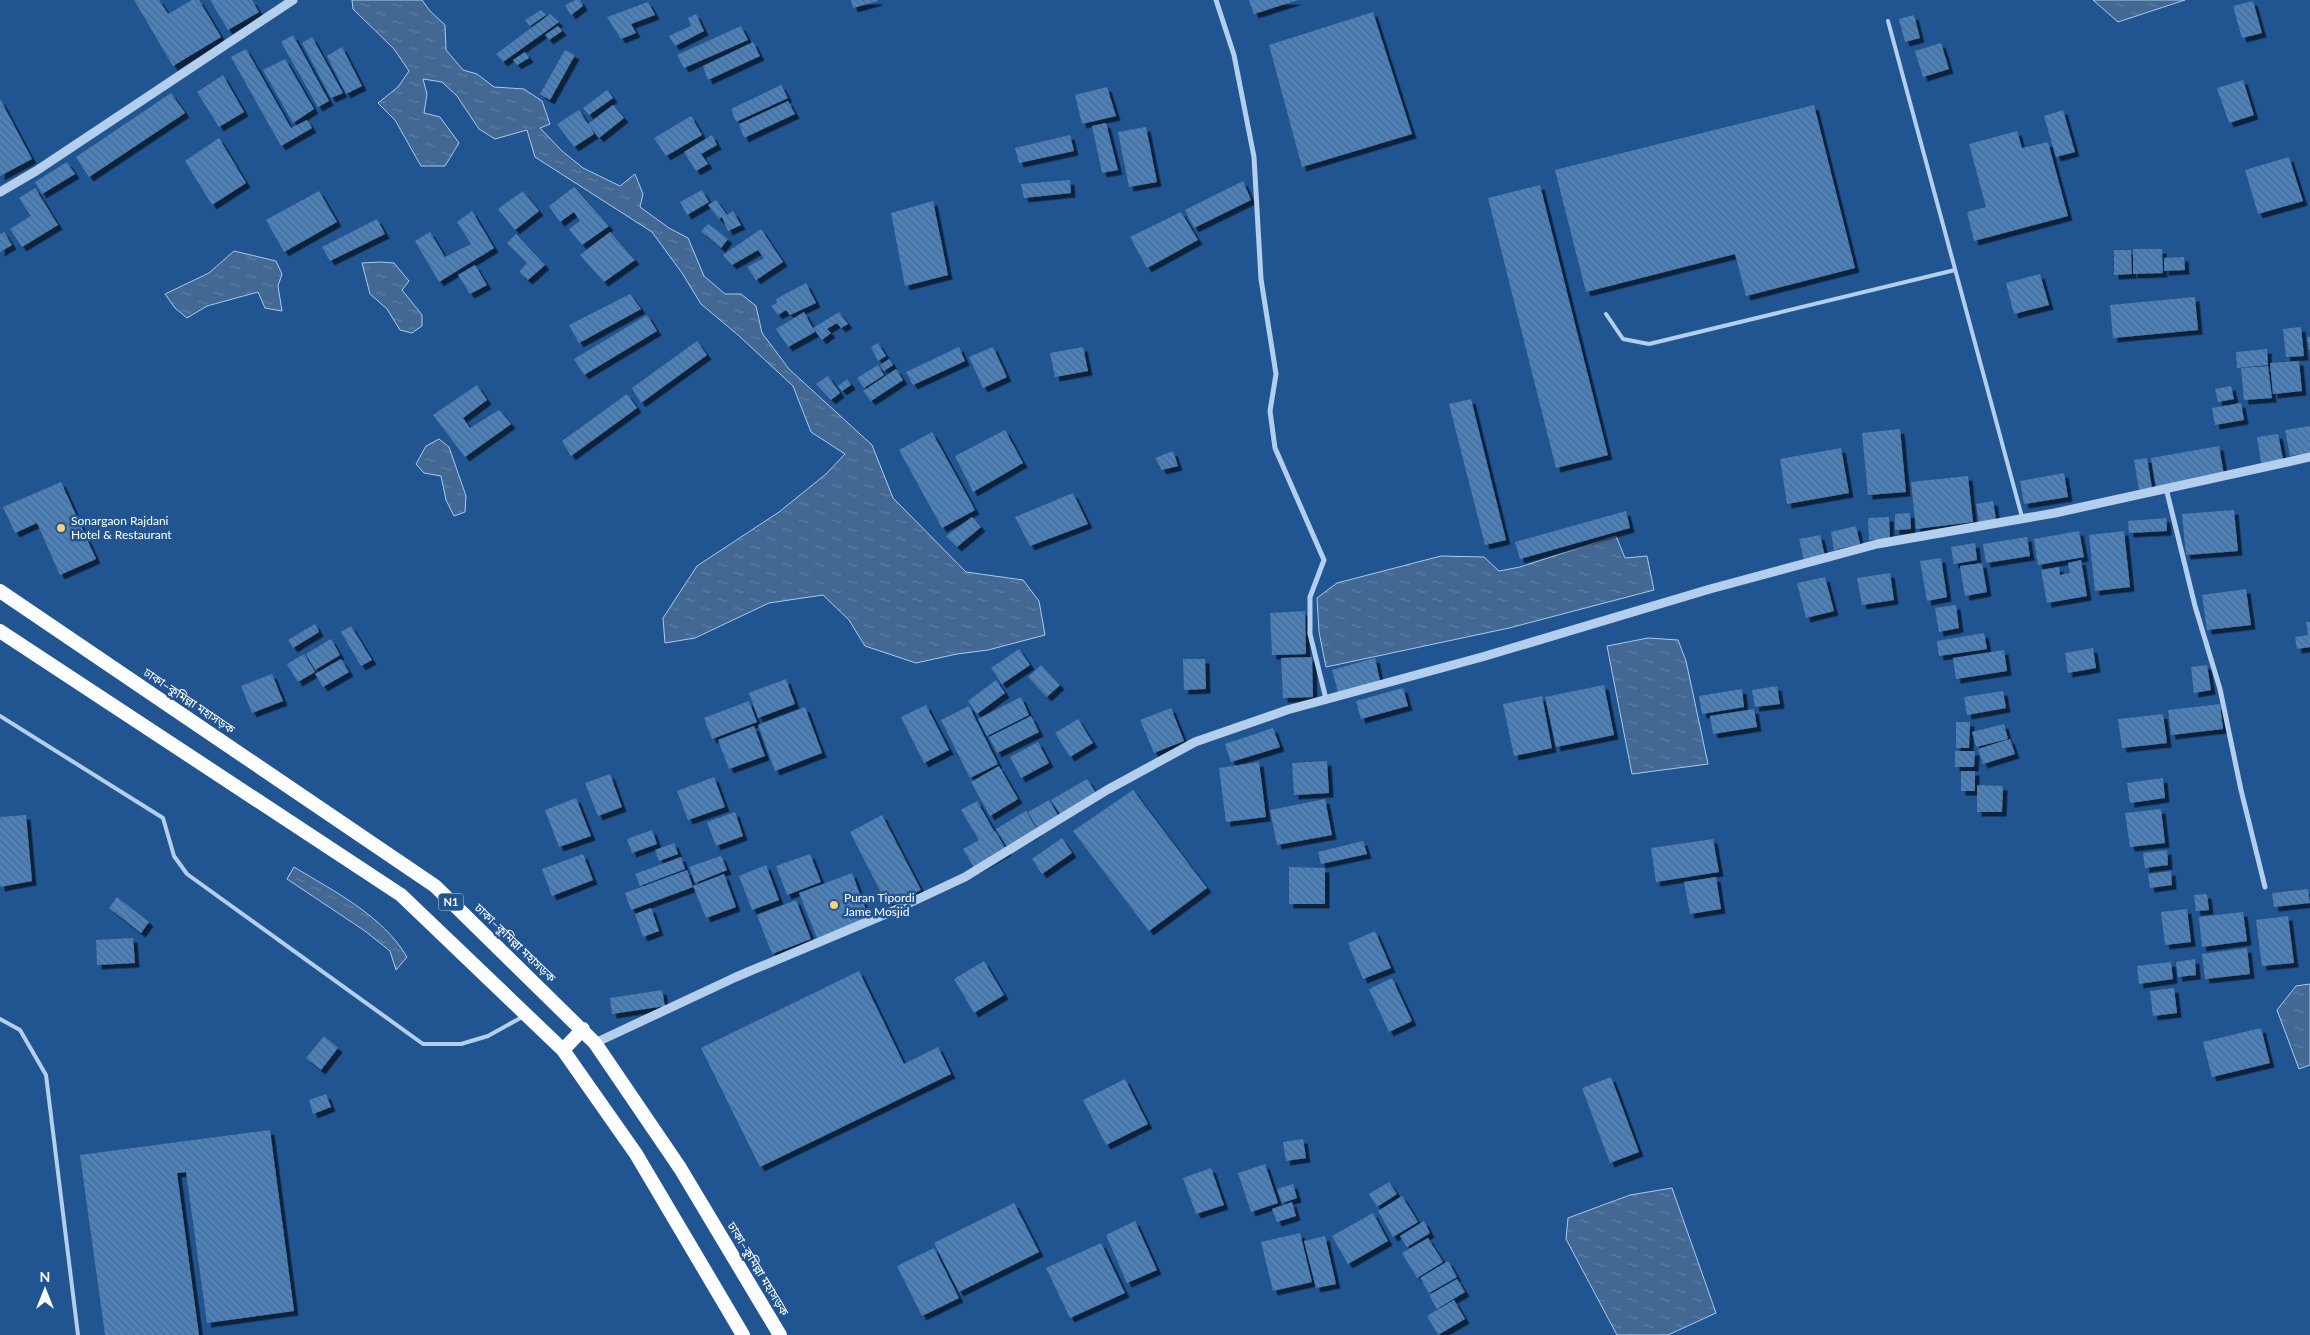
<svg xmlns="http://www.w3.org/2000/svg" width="2310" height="1335" font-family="Lato,'Noto Sans Bengali',sans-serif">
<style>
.water{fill:url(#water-ripples);stroke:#a7caee}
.building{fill:url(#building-back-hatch);filter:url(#shadow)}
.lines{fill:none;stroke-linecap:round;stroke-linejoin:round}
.service{stroke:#b3cfed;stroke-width:4}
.minor{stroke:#b3cfed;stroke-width:5}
.tertiary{stroke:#b3cfed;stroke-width:9}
.trunk{stroke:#fcfdff;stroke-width:14}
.poi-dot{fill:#f9d074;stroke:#215592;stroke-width:2}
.labels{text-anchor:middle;stroke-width:5;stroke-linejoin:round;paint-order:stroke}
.shield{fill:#215592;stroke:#bcccde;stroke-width:1}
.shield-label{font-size:11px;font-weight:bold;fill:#fff}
.poi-label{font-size:12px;fill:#fff;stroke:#215592;text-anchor:start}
.street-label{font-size:12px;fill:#fff;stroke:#215592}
</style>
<defs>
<pattern id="water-ripples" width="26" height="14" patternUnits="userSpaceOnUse" patternTransform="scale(1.25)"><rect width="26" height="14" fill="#436893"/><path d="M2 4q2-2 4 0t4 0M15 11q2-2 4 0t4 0" fill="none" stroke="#5f7fa3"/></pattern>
<pattern id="building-back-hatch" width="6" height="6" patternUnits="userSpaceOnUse" patternTransform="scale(1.25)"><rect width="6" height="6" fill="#4e81ba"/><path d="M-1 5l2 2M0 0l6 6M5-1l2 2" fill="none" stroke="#4d6988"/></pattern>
<filter id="shadow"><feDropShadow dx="4.5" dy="4.5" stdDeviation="0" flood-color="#0009"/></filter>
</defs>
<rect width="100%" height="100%" fill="#215592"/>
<!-- water -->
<path class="water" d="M352,0H422L430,11L445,25L446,50L463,70L477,74L494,87L524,89L542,101L550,124L540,128L562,151L583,168L620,186L635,174L643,194L640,207L669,228L688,238L704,276L725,294H741L756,306L762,333L789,369L872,445L893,498L966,572L1023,580L1039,601L1045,635L988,650L957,654L916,663L865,646L849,620L823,595L769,603L695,638L665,643L663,618L697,566L779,512L826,474L845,454L811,432L793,386L738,335L701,304L682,273L652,232L535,157L527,130L495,139L479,129L457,96L442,82L423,79L427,94L424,113L440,117L459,143L445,166H421L395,120L378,103L398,87L409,71L394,49L353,9Z
M2093,0H2185L2118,22Z
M234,251L276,261L282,274L278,286L282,311L265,308L258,292L207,306L187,318L175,308L165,294L209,273Z
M380,262L394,263L409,281L402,290L422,315V326L412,333L400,330L387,309L370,294L362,263Z
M439,439L449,447L466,496L465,512L454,516L446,500L441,476L424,473L416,464L426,446Z
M1616,536L1625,558L1647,556L1654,590L1509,628L1326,667L1319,632L1317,598L1337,583L1441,556L1484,557L1499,571L1520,567Z
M1648,638L1678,640L1686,661L1708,764L1632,774L1607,646Z
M294,867C335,892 382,915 407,957L396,970L390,951L365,931L287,879Z
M2310,984V1065L2299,1069L2277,1010L2296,986Z
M1672,1188L1716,1313L1668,1335H1617L1566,1239L1568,1218L1630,1195Z"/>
<!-- building -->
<path class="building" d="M134,0H159L168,14L192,0H199L221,37L173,66Z
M210,0H252L259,12L228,30Z
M576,0H580L583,6L571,15L565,5Z
M851,0H878V1L853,8Z
M1249,0H1298L1254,14Z
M2253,1L2262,33L2242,38L2233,6Z
M648,2L655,15L631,24L636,33L621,39L607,17Z
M541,10L546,15L530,26L525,20Z
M1373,12L1412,134L1302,167L1269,45Z
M550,14L559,22L503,62L496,54Z
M696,14L704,31L675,46L669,36L691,26L688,18Z
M1914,15L1920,38L1905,42L1899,19Z
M558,26L562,31L549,40L545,35Z
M741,26L748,40L684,68L677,55Z
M293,35L329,101L318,107L281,42Z
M312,37L343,93L331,98L302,43Z
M753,42L760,56L708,80L703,66Z
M1941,43L1949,69L1923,77L1915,51Z
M342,47L362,86L346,94L327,56Z
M246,49L291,128L307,120L312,128L281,146L231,57Z
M565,50L575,55L550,100L540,94Z
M525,52L529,58L517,65L513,60Z
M285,59L314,109L293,123L263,70Z
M223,75L244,112L219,127L197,92Z
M2243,80L2254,115L2229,123L2217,88Z
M781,85L788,98L736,122L731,109Z
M1107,87L1116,116L1082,124L1075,95Z
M607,90L613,98L589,115L583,108Z
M171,93L185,113L89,177L76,157Z
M0,99L32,159L0,176Z
M788,101L795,114L744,138L739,124Z
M613,105L624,118L599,138L590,127L594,134L574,147L557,124L579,110L588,124Z
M1814,105L1855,268L1746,296L1735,254L1586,292L1555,170Z
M2063,110L2075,152L2056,157L2044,116Z
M691,116L702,135L666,156L654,138Z
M1106,123L1118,170L1102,173L1092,126Z
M1146,127L1157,182L1129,187L1118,132Z
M2017,131L2022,148L2048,142L2068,216L1974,241L1967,212L1986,207L1969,144Z
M712,135L717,145L701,154L708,164L696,171L684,152Z
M1070,135L1074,151L1019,163L1015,148Z
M219,138L246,183L212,205L185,161Z
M2289,157L2303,201L2258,214L2245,170Z
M67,162L75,174L42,194L35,182Z
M1070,180L1071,193L1024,198L1021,184Z
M1243,181L1251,200L1194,228L1185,210Z
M1540,185L1608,455L1556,468L1488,198Z
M574,187L609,226L582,245L569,229L580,221L574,212L560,222L549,206Z
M35,188L58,225L22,247L10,229L31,216L19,198Z
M702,190L709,202L687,215L680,202Z
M319,191L337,222L284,252L266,220Z
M523,191L539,211L515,230L498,209Z
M716,200L727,215L733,211L741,225L728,231L722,217L719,219L708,205Z
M933,201L948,275L905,286L891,213Z
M472,211L494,248L439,282L415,241L430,232L445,257L471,244L457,222Z
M1181,212L1198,240L1147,268L1130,237Z
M377,219L385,234L330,261L322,247Z
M708,224L728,239L721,248L701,231Z
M761,229L783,262L756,280L747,267L764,258L758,250L732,265L723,255Z
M4,232L12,245L0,252V234Z
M610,232L635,260L604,282L580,255Z
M516,234L545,265L528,280L519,272L527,263L507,243Z
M2133,249H2162L2163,273L2133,274Z
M2114,250H2131L2132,274L2114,275Z
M2184,257L2185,270L2164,271V258Z
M475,265L487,285L470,294L458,275Z
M2040,274L2049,305L2014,314L2006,283Z
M806,283L816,303L790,315L786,310L778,315L771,306L777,303L776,299Z
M630,294L641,309L579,343L569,325Z
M2195,297L2198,330L2113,338L2110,305Z
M804,312L815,332L788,347L776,329Z
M839,312L848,324L841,328L837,323L827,329L831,333L822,340L813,328Z
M647,315L657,331L584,375L574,359Z
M2301,327L2304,356L2286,357L2283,329Z
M2307,337H2310V350H2309Z
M697,341L707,355L641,403L632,388Z
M878,343L886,356L878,361L871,347Z
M959,347L965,361L913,385L906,372Z
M993,347L1007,377L983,388L969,357Z
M1083,347L1088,371L1055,377L1050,353Z
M2267,349L2268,365L2237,368L2236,352Z
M889,359L893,365L884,371L880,365Z
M2299,361L2302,391L2273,394L2270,363Z
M878,365L884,375L864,388L857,378Z
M2268,366L2272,398L2244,400L2241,368Z
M896,369L903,380L871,401L863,391Z
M828,376L840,393L831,400L816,384Z
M847,379L851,385L842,391L838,386Z
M477,385L487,400L463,418L470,428L499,410L511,424L465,457L433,415Z
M2231,386L2234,399L2218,402L2215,389Z
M627,394L637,408L571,456L562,441Z
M1471,399L1506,540L1485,545L1449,404Z
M2241,403L2244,420L2215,425L2212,408Z
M2310,426V453L2290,456L2285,430Z
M1900,429L1906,492L1868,495L1862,433Z
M1005,430L1023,463L973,492L955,456Z
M932,432L975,510L942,528L899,450Z
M2278,434L2283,459L2261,463L2257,437Z
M2219,446L2224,475L2156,487L2151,458Z
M1841,448L1849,493L1787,504L1780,459Z
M1173,451L1178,466L1162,470L1155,458Z
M2147,458L2152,488L2139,490L2134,460Z
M2064,473L2068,497L2024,504L2020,481Z
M1968,476L1973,522L1916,529L1911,482Z
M61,482L96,559L60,575L37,523L15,533L3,507Z
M1073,493L1088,524L1030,546L1015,517Z
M1993,501L1996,519L1979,522L1976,504Z
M2234,510L2238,551L2186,555L2182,514Z
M1626,511L1630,528L1520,559L1515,542Z
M1910,513L1911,529L1895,530V514Z
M972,517L981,527L957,547L946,536Z
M1889,517L1890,539L1869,540L1868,518Z
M2166,518L2167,531L2129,533L2128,521Z
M1856,526L1860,544L1834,550L1831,532Z
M2079,531L2084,557L2038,565L2034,539Z
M2124,531L2130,587L2095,591L2089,535Z
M1820,535L1825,556L1804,560L1799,539Z
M2027,537L2030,556L1986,563L1983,544Z
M1975,543L1977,560L1954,564L1951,547Z
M1941,558L1947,597L1927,601L1920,561Z
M2081,560L2087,596L2047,603L2041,570L2059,567L2060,575L2070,573L2068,563Z
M1982,563L1987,592L1965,596L1960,566Z
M1890,573L1894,600L1862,605L1857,578Z
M1825,577L1834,611L1806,618L1797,583Z
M2246,589L2251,625L2207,630L2202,595Z
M1956,605L1959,628L1939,632L1935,608Z
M1305,611L1306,654L1272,655L1270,613Z
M2306,622H2310V647L2297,649L2295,637L2308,635Z
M315,624L319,632L293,648L288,640Z
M351,626L372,660L361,666L341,632Z
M1984,633L1987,649L1939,656L1937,641Z
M331,639L340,655L315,670L306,654Z
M2093,648L2096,668L2068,673L2065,653Z
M1019,649L1030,665L1002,684L991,668Z
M2004,650L2007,671L1956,679L1953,658Z
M304,654L315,672L298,682L287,664Z
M1312,657L1313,697L1283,698L1281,658Z
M1375,658L1380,681L1338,692L1332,670Z
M341,659L349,672L323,687L315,674Z
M1183,659H1205L1206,689L1184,690Z
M1041,665L1060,685L1047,697L1028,677Z
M2207,665L2211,690L2194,693L2191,667Z
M272,674L283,701L252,713L241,686Z
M786,679L795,704L758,718L749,693Z
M996,680L1005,693L977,714L968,701Z
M1604,685L1614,735L1556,747L1545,697Z
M1777,686L1780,704L1755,707L1752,690Z
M1403,688L1408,706L1361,719L1356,701Z
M1742,689L1744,707L1702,714L1699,696Z
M2003,691L2006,708L1967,715L1964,697Z
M1542,696L1552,748L1514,756L1503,704Z
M1021,697L1029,715L987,736L978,719Z
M749,701L757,722L712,739L704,718Z
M2220,704L2223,729L2171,735L2168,710Z
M926,705L949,750L924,763L901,717Z
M969,706L998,764L970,778L941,720Z
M805,707L822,753L775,771L758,725Z
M1171,708L1184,741L1154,753L1140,720Z
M1754,709L1757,727L1713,734L1710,716Z
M2163,714L2167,743L2122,748L2118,719Z
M1031,716L1039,732L997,753L989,737Z
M1078,719L1093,743L1070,757L1055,733Z
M1956,722H1970L1969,748H1956Z
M2004,724L2008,739L1976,747L1972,732Z
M754,726L765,756L729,769L718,740Z
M1273,728L1280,747L1231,762L1225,744Z
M2010,739L2015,754L1983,764L1978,749Z
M1038,742L1049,763L1021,778L1010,757Z
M1955,751H1975L1974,767H1955Z
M1327,761L1329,793L1294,795L1292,763Z
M1259,762L1266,817L1226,822L1219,768Z
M999,766L1018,799L990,816L971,782Z
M1961,771H1975V791H1961Z
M610,774L622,807L598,816L585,783Z
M714,777L725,807L688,820L677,791Z
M2163,778L2165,798L2130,803L2127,783Z
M1087,779L1096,793L1060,814L1051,800Z
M1977,785L2003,786L2002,812H1977Z
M1133,790L1207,888L1149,931L1073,831Z
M576,798L591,836L559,847L545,810Z
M1325,799L1332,835L1277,845L1270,810Z
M1049,800L1059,817L1038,830L1028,812Z
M977,801L994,831L987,836L995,831L1007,851L975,869L963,849L979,840L961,810Z
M2161,809L2165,843L2130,847L2125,813Z
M1026,811L1038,831L1008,848L996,829Z
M735,812L743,836L716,846L707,822Z
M26,815L32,881L0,887V817Z
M882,815L921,890L888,906L850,832Z
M652,830L657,844L632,853L627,839Z
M1062,838L1072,853L1042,874L1032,859Z
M1713,839L1719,872L1656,882L1651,848Z
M1363,841L1367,854L1321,864L1318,852Z
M674,843L678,854L659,861L655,850Z
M2167,850L2168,865L2145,868L2143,853Z
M583,854L593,880L552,896L542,869Z
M810,854L821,882L787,895L776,866Z
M721,856L727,870L695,883L689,867Z
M681,857L685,869L640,886L635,874Z
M766,865L779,900L752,910L739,876Z
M1289,867L1325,868V904H1289Z
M687,870L693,887L631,910L625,893Z
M2171,871L2172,885L2150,888L2148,874Z
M852,873L869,918L817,938L799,893Z
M724,874L736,907L706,918L693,886Z
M1716,877L1721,909L1690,914L1684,882Z
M2308,889L2310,903L2274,907L2272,893Z
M2207,894L2209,910L2196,911L2194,895Z
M117,897L149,922L141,933L109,908Z
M796,900L811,939L772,954L757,915Z
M651,908L659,931L643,937L635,914Z
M2187,909L2191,942L2165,945L2161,912Z
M2243,912L2247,941L2202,947L2199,917Z
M2288,916L2294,963L2262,966L2256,920Z
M1375,931L1391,968L1363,979L1348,943Z
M133,938L135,963L97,965L96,940Z
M2247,948L2250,974L2205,979L2202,954Z
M2195,959L2196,975L2178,977L2176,962Z
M984,961L1004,995L974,1013L954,979Z
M2171,962L2173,979L2139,984L2137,966Z
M859,971L904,1064L938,1047L951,1074L760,1167L701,1048Z
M1392,978L1412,1021L1389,1032L1369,989Z
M2174,988L2177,1013L2153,1016L2150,991Z
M662,990L665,1006L612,1014L610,998Z
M2261,1028L2270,1063L2212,1077L2203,1042Z
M324,1036L338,1048L321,1070L306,1058Z
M1611,1077L1639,1152L1610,1163L1582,1088Z
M1125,1079L1148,1124L1106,1145L1083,1100Z
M326,1094L331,1107L313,1114L309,1100Z
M270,1130L294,1311L207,1323L186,1172L177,1173L199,1335H105L80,1155Z
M1303,1139L1306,1158L1286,1161L1283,1142Z
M1265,1164L1278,1203L1251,1212L1238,1173Z
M1211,1168L1224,1205L1196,1214L1183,1178Z
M1389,1182L1397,1194L1377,1207L1369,1194Z
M1293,1184L1297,1198L1282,1203L1277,1189Z
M1402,1196L1418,1222L1393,1237L1378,1211Z
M1292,1202L1296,1216L1277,1222L1272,1209Z
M1014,1203L1039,1252L959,1292L934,1243Z
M1373,1213L1388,1241L1348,1264L1332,1236Z
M1135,1221L1157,1270L1127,1283L1106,1235Z
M1424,1221L1430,1233L1407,1247L1400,1236Z
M1300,1233L1312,1282L1273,1291L1261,1242Z
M1325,1236L1336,1284L1316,1288L1304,1241Z
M1428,1238L1443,1262L1417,1278L1402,1253Z
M1101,1243L1125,1293L1070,1318L1046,1268Z
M934,1248L959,1298L922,1316L897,1266Z
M1448,1261L1457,1277L1429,1293L1420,1278Z
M1457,1279L1465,1292L1437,1309L1429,1295Z
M1454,1300L1465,1319L1438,1335L1427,1316Z"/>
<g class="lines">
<!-- service -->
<path class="service" d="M1888,21L2022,517
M1606,314L1623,339L1649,344L1955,270
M0,716L163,818L174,856L187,874L423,1044H461L488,1036L524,1016
M0,1019L20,1030L46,1075L78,1335"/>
<!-- minor -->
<path class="minor" d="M1216,0L1234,55L1254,157L1261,279L1276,374L1270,411L1275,448L1324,560L1310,597V634L1326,699
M2166,488L2195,606L2220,689L2241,790L2265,887"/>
<!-- tertiary -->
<path class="tertiary" d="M0,192L36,171L293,0
M595,1043L736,977L886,914L965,877L1107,790L1195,742L1287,710L1482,657L1710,589L1877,544L2055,513L2310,457"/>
<!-- trunk -->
<path class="trunk" d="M0,591L435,886L595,1043L680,1168L780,1335
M0,631L401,895L563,1050L636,1154L743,1335
M563,1050L583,1029"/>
</g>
<!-- markers -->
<g class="poi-dot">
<circle cx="61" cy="528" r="5"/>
<circle cx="834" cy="905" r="5"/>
</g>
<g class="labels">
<!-- shield labels -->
<rect class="shield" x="438.5" y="893.5" width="25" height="17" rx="4"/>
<g class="shield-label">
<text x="451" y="906">N1</text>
</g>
<!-- poi labels -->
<g class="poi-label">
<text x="71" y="525">Sonargaon Rajdani<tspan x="71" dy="14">Hotel &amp; Restaurant</tspan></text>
<text x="844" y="902">Puran Tipordi<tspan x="844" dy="14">Jame Mosjid</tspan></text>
</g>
<!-- street labels -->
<g class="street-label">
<text transform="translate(189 701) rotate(34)" y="4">ঢাকা–কুমিল্লা মহাসড়ক</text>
<text transform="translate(515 943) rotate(44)" y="4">ঢাকা–কুমিল্লা মহাসড়ক</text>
<text transform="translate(758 1269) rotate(59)" y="4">ঢাকা–কুমিল্লা মহাসড়ক</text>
</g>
</g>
<!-- north arrow -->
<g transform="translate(45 1290)" stroke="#215592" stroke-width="4" paint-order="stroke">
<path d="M0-4L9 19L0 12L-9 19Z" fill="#ffffff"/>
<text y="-8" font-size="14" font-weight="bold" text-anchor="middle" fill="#ffffff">N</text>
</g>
</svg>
